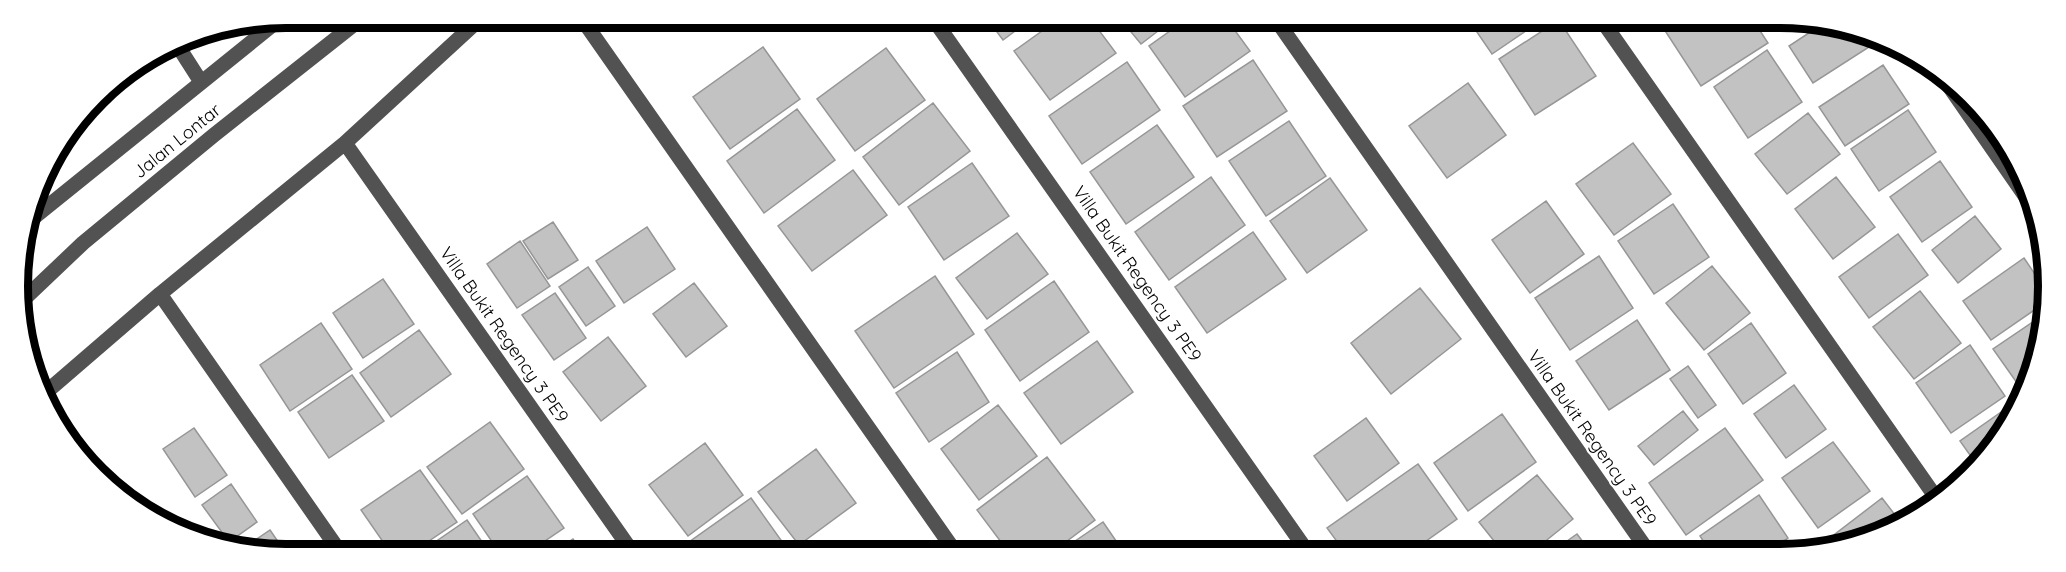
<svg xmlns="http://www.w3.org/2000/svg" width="2066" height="572" font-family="Quicksand,sans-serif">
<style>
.building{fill:#c2c2c2;stroke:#969696;stroke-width:1.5}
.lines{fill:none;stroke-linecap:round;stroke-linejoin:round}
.minor{stroke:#525252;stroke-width:15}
.labels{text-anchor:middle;stroke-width:4.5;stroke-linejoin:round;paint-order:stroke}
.street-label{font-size:18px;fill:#000;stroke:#fff}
.rim{fill:none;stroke:#000;stroke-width:8}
</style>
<rect width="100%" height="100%" fill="#fff"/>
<!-- building -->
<path class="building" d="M776,20H797L784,30Z
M988,20H1030L1003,40Z
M1056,21H1092L1116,53L1050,100L1014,51Z
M1122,21H1171L1141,44Z
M1184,21H1228L1250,51L1185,97L1149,46Z
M1470,22H1539L1492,54Z
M1556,22H1560L1596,76L1535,115L1499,59Z
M1668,23H1755L1768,43L1701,86L1662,26Z
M1824,23H1832L1862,36L1869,47L1813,83L1789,46Z
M763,47L800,99L730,149L693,97Z
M886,48L925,100L855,151L817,99Z
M1767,50L1802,102L1748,138L1714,87Z
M1253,60L1287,111L1217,157L1183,106Z
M1127,62L1160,110L1082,164L1049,116Z
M1883,65L1909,104L1845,146L1819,107Z
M1468,83L1506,135L1447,178L1409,126Z
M933,103L970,151L899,205L863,157Z
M797,109L835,160L764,213L727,161Z
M1908,110L1936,152L1879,191L1851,149Z
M1808,113L1840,154L1787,194L1755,154Z
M1289,121L1326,176L1266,216L1229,161Z
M1157,125L1194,177L1126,224L1090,172Z
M1633,143L1671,194L1614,235L1576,184Z
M1940,161L1972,207L1922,242L1890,197Z
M972,163L1009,216L944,260L908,207Z
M853,170L887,215L812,271L778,226Z
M1211,177L1245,225L1169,280L1135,232Z
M1836,177L1875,227L1833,259L1795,209Z
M1330,178L1367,230L1307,273L1270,221Z
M1546,201L1584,254L1530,293L1492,240Z
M1673,204L1709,257L1654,294L1618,241Z
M1975,216L2001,249L1958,283L1932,250Z
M553,222L578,260L548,279L523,241Z
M647,227L675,269L624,303L596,261Z
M1253,232L1286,279L1207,333L1175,287Z
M1017,233L1048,274L987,319L956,278Z
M1898,234L1928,275L1869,318L1839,277Z
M520,241L550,286L517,308L487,264Z
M1599,256L1633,308L1570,350L1535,298Z
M2024,258L2043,286V304L1991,340L1963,301Z
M1712,266L1750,313L1704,350L1666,303Z
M588,267L615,306L586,326L559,287Z
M935,276L974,334L894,388L855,331Z
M383,279L414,324L363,358L333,313Z
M1054,281L1089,332L1020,381L985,330Z
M694,283L727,326L686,357L653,314Z
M1420,288L1461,339L1391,394L1351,343Z
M1920,291L1961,343L1914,379L1873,327Z
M555,293L586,338L554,360L522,315Z
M2043,315V338L2024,388L2022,390L1993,349Z
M1637,320L1670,370L1609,410L1576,361Z
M321,323L352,369L290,411L260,365Z
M1751,323L1786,373L1743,404L1708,354Z
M419,330L451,374L391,417L360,373Z
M608,337L646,386L601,421L563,372Z
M1097,341L1133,392L1061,444L1024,393Z
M1970,345L2005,396L1951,433L1916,383Z
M957,352L989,402L929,442L896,393Z
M1688,366L1716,405L1698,418L1670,379Z
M352,375L384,421L329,458L298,412Z
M1794,385L1826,429L1786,458L1754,414Z
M998,405L1037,456L979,500L941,449Z
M2004,410L2011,421L1977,465L1960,441Z
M1683,411L1698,430L1654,465L1638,446Z
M1502,414L1536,462L1468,511L1434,463Z
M1366,418L1399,463L1347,501L1314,456Z
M490,422L524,469L462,514L427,467Z
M194,428L227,475L195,497L163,449Z
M1725,428L1763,480L1686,535L1649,483Z
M1833,442L1870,491L1818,528L1782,478Z
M705,443L743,495L688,536L649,485Z
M816,449L856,503L799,545L758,492Z
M1047,457L1095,520L1055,550H1007L977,510Z
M1418,464L1457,519L1412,551H1344L1327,528Z
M420,470L457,522L417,549H388L361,510Z
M1537,475L1573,519L1533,551H1502L1479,522Z
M527,476L564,528L533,549H497L473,514Z
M231,484L257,522L229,542L202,505Z
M1759,495L1788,538L1768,552H1710L1700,536Z
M751,498L788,550H694L689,542Z
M1882,498L1902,524L1830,547L1826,541Z
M467,520L487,549H425Z
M1103,522L1123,551L1062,550Z
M270,530L283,549H242Z
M1577,534L1590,551H1553Z
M573,539L580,550L557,549Z"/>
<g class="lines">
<!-- minor -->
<path class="minor" d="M582,19L954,550
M934,20L1307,551
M1277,21L1648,551
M1603,22L1937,499
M176,43L201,82
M1942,76L2030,203
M345,143L631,550
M32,219L280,19
M160,294L338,549
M23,300L83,243L214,135L362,18
M44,394L160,294L345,143L480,19"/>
</g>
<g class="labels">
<!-- street labels -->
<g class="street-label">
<text transform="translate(177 141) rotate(-39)" y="6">Jalan Lontar</text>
<text transform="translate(1137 274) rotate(55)" y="6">Villa Bukit Regency 3 PE9</text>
<text transform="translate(504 335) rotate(55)" y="6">Villa Bukit Regency 3 PE9</text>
<text transform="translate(1592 438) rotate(55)" y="6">Villa Bukit Regency 3 PE9</text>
</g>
</g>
<!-- crop -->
<path d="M0 0H2066V572H0ZM286 28H1780A258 258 0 0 1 2038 286V286A258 258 0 0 1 1780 544H286A258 258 0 0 1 28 286V286A258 258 0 0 1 286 28Z" fill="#fff" fill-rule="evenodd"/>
<path class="rim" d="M286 28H1780A258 258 0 0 1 2038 286V286A258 258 0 0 1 1780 544H286A258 258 0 0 1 28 286V286A258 258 0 0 1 286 28Z"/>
</svg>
